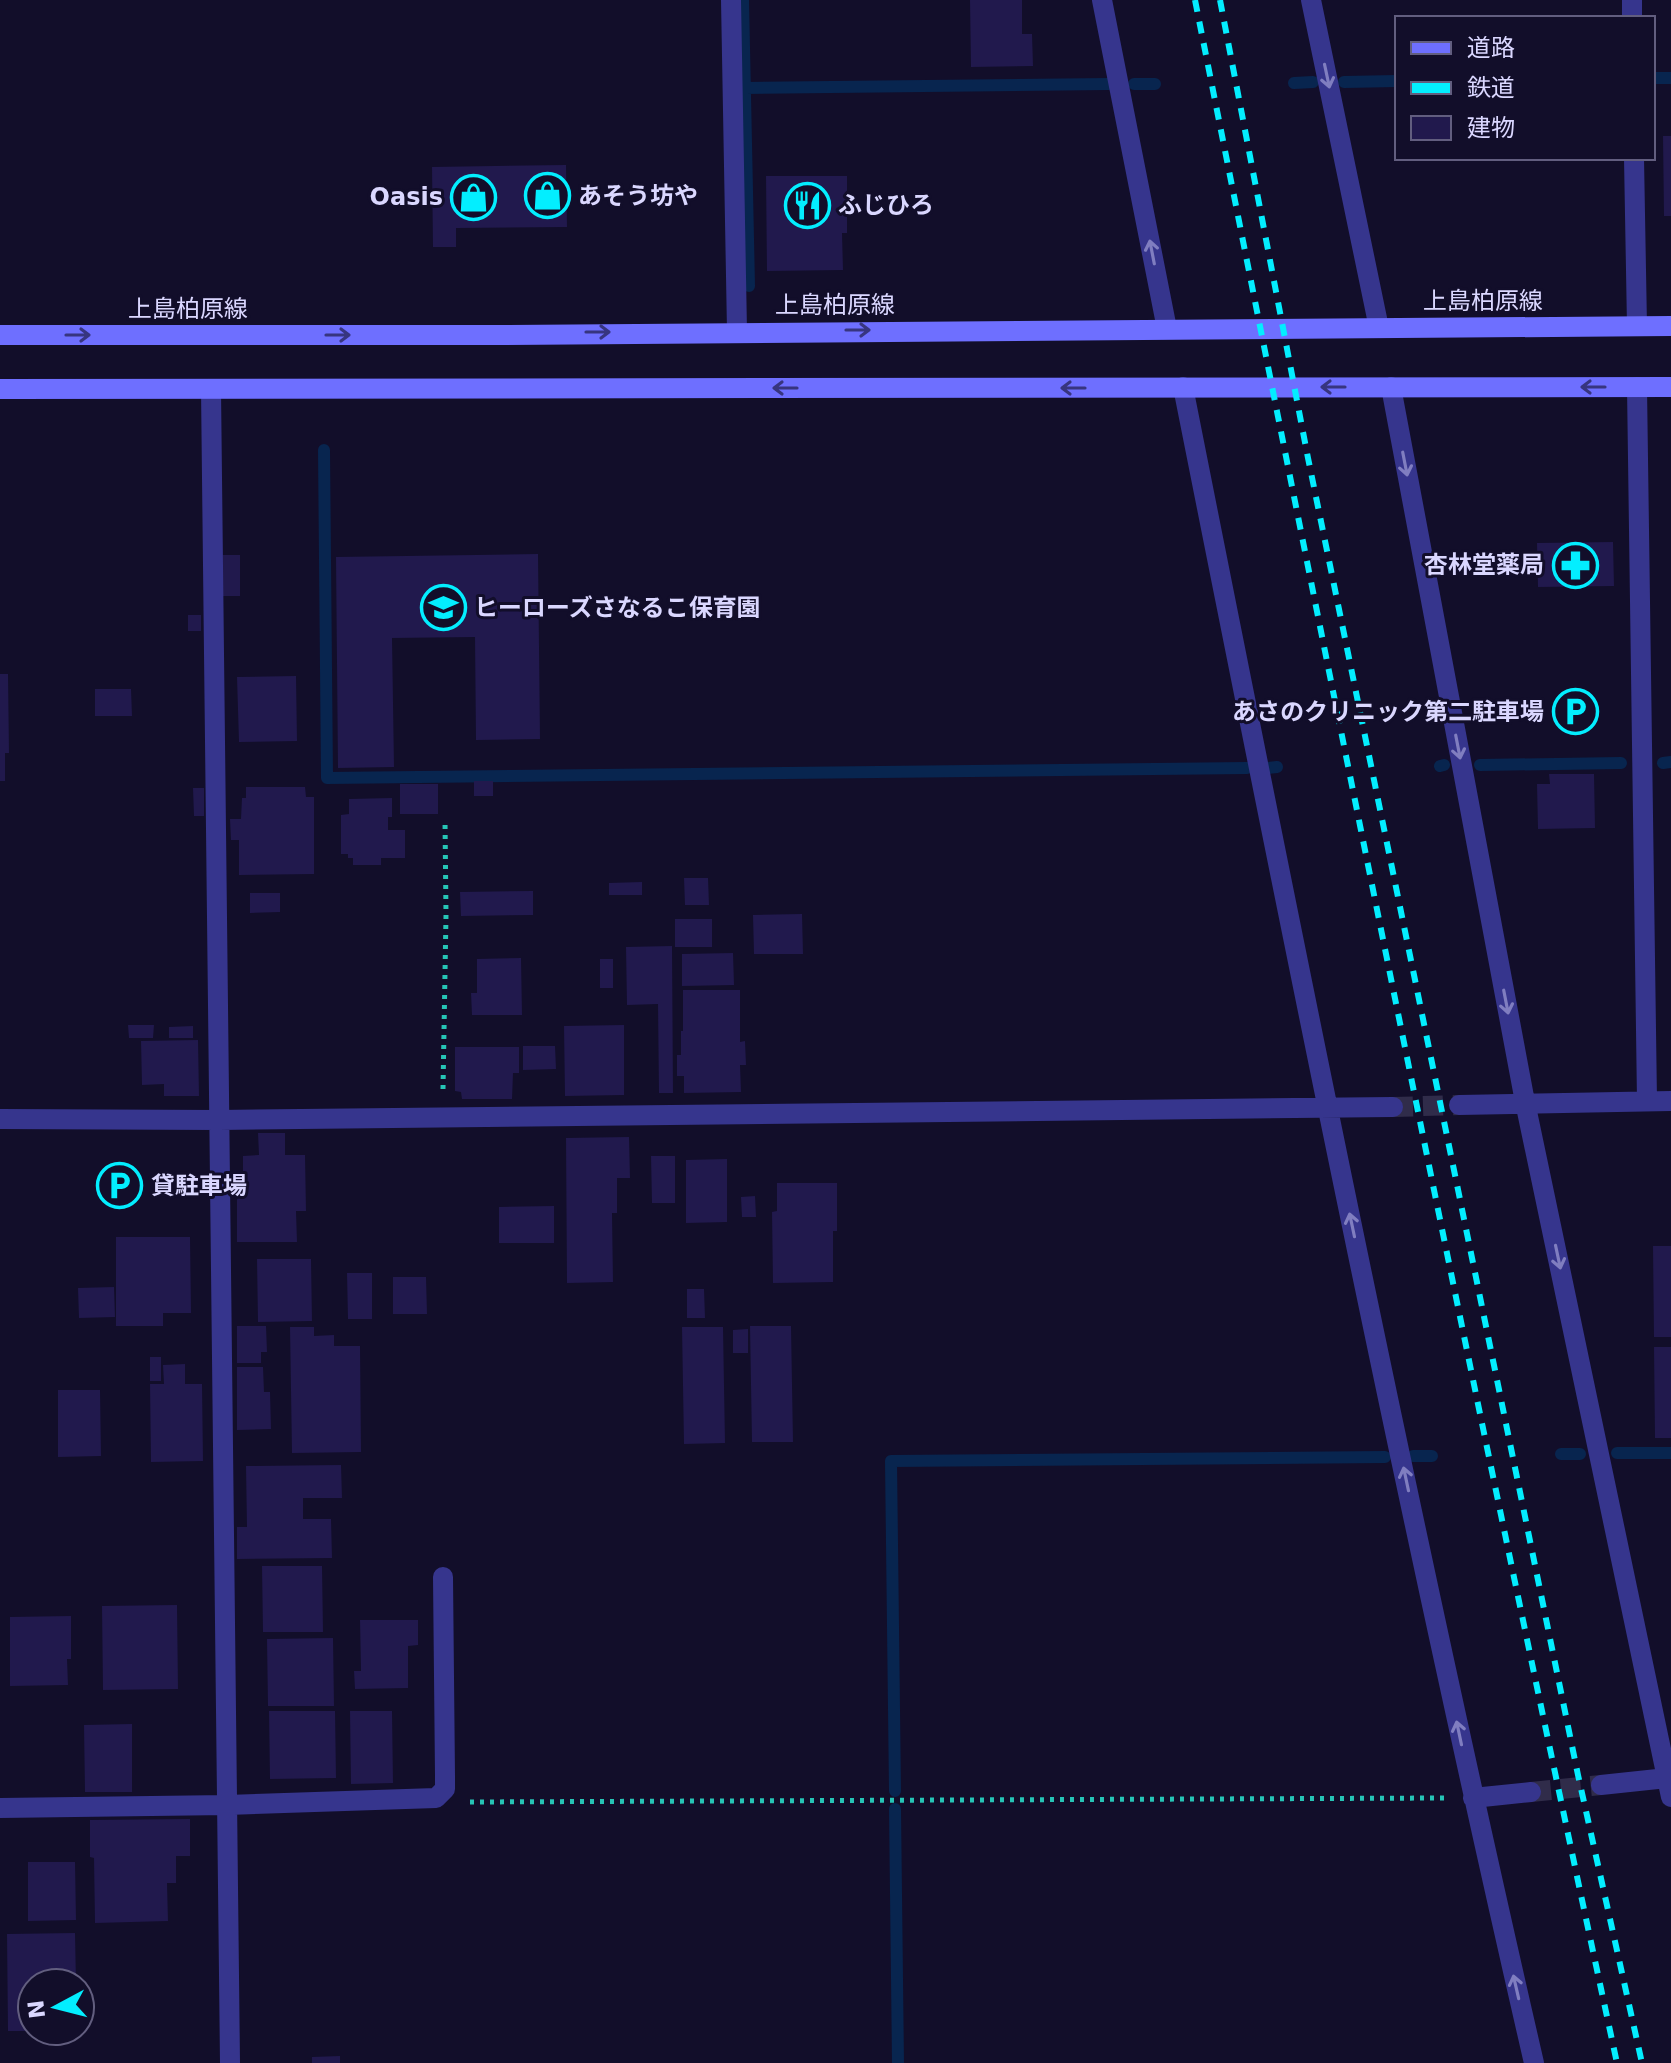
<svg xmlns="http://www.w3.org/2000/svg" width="1671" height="2063" font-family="'DejaVu Sans','Noto Sans JP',sans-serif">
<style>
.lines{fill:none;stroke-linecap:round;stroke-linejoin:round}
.stream{stroke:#08254f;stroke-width:12}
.building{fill:#21194d}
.street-tunnel{stroke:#302c4a;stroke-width:20;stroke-dasharray:20 10;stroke-linecap:butt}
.path{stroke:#26c4b6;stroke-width:5;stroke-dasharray:4 6;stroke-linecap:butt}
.street{stroke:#36358d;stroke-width:20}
.secondary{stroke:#6e6fff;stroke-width:20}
.rail{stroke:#03eeff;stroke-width:6;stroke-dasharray:12 10;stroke-linecap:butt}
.oneway{stroke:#807ec0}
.oneway2{stroke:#37357f}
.labels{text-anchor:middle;stroke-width:6;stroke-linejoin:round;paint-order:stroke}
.poi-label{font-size:24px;font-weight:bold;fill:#dad7ff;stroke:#120e2a;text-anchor:start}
.street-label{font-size:24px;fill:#dad7ff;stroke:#120e2a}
</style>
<rect width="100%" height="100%" fill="#120e2a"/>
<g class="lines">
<!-- stream -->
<path class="stream" d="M743,0L749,286
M1654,78H1671
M1344,82L1397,81
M1294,83L1313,82
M1134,84H1155
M745,88L1109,84
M324,450L327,778L1247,768
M1663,763L1671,762
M1480,765L1621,763
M1440,766L1444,765
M1268,768L1277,767
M1617,1453H1671
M1561,1454H1580
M1413,1456H1432
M895,1791L891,1461L1385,1457
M895,1809L898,2063"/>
</g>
<!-- building -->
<path class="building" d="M970,0H1022V34H1032L1033,66L971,67Z
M1663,136H1671V216H1664Z
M566,165L567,227L456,228V247H433L432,167Z
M766,176H847V233H842L843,270L767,271Z
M1613,542L1614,586L1538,587L1537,543Z
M538,554L540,739L476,740L475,637L392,638L394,767L338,768L336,557Z
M223,555H240V596H223Z
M188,615H201V631H188Z
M0,674H8L9,753H5V781H0Z
M296,676L297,741L239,742L237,677Z
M95,689H131L132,716H95Z
M1549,774H1594L1595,828L1538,829L1537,784H1550Z
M474,781H493V796H474Z
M400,784H438V814H400Z
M246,787H305L306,797H314V874L239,875V840H231L230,819H241L242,798H246Z
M193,788H204V816H194Z
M392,798V817H388V830H405V858H381V865H353V858H348V854H341V815L349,814V799Z
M684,878H708L709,905H685Z
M642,882V895H609V883Z
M533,891V915L461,916L460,892Z
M250,893H280V912L250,913Z
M802,914L803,954H754L753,915Z
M675,919H712V947H675Z
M672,946L673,1093H659L658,1004L627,1005L626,947Z
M733,953L734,985L682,986V954Z
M521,958L522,1015H472L471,993H477V959Z
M600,959H613V988H600Z
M683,990H740V1042L745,1041L746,1065H740L741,1092L684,1093V1076H677V1055H681V1031H683Z
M128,1025H154L153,1038H129Z
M624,1025V1095L565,1096L564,1026Z
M193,1026V1038H169V1027Z
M198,1040L199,1096H164V1084L142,1085L141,1041Z
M523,1046H555L556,1069L523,1070Z
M455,1047H519V1073H513L512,1099H462L461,1092L455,1091Z
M258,1133H285V1155H305L306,1211H296L297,1242H237V1172H243V1156L259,1155Z
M629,1137L630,1178H617V1213H612L613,1282L567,1283L566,1138Z
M651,1156H675V1203H652Z
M727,1159V1222L686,1223V1160Z
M777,1183H837V1231H833V1282L773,1283L772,1212L777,1211Z
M755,1196L756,1217H742L741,1197Z
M554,1206V1243H499V1207Z
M116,1237H190L191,1313H163V1326H116Z
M1653,1246H1671V1337H1654Z
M257,1259H311L312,1321L258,1322Z
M347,1273H372V1319H348Z
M393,1277H426L427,1314H393Z
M114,1287L115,1317L79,1318L78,1288Z
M687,1289H704L705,1318H687Z
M237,1326H266L267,1352H261V1363H237Z
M750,1326H791L793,1442H752Z
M290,1327H314V1336L334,1335V1346H360L361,1452L292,1453Z
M682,1327H723L725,1443L684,1444Z
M748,1329V1353H733V1330Z
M1654,1347H1671V1438H1655Z
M150,1357H161V1381H150Z
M185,1364V1384H202L203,1461L151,1462L150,1384H164L163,1365Z
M237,1367H263L264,1392H270L271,1429L237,1430Z
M58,1390H100L101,1456L58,1457Z
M341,1465L342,1498H303V1519H331L332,1558L237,1559V1527H247L246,1466Z
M262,1566H322L323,1632H263Z
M177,1605L178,1689L103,1690L102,1606Z
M71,1616V1659H67L68,1685L10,1686V1617Z
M360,1620H418V1645L408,1646V1688L355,1689L354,1671H361Z
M333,1638L334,1706H268L267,1639Z
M269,1711H335L336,1778L270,1779Z
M350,1711H392L393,1783L351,1784Z
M132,1724V1792H85L84,1725Z
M190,1819V1856H176V1883H167L168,1921L95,1923L94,1858L90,1857V1820Z
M28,1862H75L76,1920L28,1921Z
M75,1933L76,1983H32V2031H8L7,1934Z
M340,2056V2063H312V2057Z"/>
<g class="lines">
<!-- street-tunnel -->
<path class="street-tunnel" d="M1393,1107L1459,1105
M1531,1792L1601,1785"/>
<!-- path -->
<path class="path" d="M443,1089L446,915L445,820
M470,1802L1444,1798"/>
<!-- street -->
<path class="street" d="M731,0L737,331
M1102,0L1167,329
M1311,0L1379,328
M1632,0V18
M1634,158L1637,326
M1183,387C1294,947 1406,1507 1534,2063
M1391,387L1525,1102L1671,1797
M1637,387L1647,1101
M211,389L230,2063
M1459,1105L1671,1101
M0,1119L219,1120L1393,1107
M1601,1785L1667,1778
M1473,1798L1531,1792
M0,1808L227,1805L436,1798L445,1789V1776L443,1577"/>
<!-- secondary -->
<path class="secondary" d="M0,335H498L1671,326
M0,389L1671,387"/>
<!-- rail -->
<path class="rail" d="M1195,0C1332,688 1469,1377 1617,2063
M1220,0L1308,458L1578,1775L1642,2063"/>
</g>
<!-- one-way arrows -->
<defs><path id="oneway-shaft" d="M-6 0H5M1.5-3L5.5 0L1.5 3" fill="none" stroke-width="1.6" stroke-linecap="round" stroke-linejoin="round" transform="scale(2)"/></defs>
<g class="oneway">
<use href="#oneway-shaft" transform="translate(1327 76) rotate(78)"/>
<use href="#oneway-shaft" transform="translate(1152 252) rotate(-101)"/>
<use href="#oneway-shaft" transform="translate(1405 464) rotate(79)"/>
<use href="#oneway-shaft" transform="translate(1458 747) rotate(79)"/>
<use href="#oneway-shaft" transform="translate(1506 1002) rotate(79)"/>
<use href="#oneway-shaft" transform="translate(1352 1225) rotate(-102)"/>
<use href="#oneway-shaft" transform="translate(1558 1257) rotate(78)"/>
<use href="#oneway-shaft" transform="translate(1406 1479) rotate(-102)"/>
<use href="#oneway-shaft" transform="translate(1459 1733) rotate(-102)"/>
<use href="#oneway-shaft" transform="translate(1516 1987) rotate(-103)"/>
</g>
<g class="oneway2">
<use href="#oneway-shaft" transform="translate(858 330)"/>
<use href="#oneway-shaft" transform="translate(598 332)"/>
<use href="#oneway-shaft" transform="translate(78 335)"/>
<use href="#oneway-shaft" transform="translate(338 335)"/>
<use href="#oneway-shaft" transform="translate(1333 387) rotate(180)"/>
<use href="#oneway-shaft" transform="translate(1593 387) rotate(180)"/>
<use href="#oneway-shaft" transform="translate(785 388) rotate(180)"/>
<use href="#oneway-shaft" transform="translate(1073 388) rotate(180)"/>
</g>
<!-- icons -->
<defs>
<symbol id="shop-ring" viewBox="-11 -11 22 22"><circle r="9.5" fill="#120e2a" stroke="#03eeff" stroke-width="1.5"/><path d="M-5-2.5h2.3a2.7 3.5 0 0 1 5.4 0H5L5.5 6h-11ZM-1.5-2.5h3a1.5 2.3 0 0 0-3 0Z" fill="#03eeff"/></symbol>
<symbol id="restaurant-ring" viewBox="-11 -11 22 22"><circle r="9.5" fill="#120e2a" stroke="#03eeff" stroke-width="1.5"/><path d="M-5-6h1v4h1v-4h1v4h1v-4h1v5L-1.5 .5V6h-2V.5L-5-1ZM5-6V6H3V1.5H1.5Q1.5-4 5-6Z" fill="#03eeff"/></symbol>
<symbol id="pharmacy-ring" viewBox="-11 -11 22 22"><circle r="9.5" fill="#120e2a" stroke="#03eeff" stroke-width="1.5"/><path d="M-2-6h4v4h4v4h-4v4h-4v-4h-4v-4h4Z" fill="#03eeff"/></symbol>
<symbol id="school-ring" viewBox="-11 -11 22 22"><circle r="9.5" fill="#120e2a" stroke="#03eeff" stroke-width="1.5"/><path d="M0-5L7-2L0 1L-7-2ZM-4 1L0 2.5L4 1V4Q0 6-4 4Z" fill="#03eeff"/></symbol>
<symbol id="parking-ring" viewBox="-11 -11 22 22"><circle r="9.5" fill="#120e2a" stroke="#03eeff" stroke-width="1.5"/><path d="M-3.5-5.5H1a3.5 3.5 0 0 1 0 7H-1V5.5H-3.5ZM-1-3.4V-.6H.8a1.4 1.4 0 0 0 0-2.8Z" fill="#03eeff"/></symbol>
</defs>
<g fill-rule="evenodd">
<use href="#shop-ring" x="522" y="170" width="51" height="51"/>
<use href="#shop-ring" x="448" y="172" width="51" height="51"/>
<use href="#restaurant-ring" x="782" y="180" width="51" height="51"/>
<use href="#pharmacy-ring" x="1550" y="540" width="51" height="51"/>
<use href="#school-ring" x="418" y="582" width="51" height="51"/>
<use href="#parking-ring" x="1550" y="686" width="51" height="51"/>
<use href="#parking-ring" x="94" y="1160" width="51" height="51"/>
</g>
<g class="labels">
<!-- poi labels -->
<g class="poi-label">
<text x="578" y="204">あそう坊や</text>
<text x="443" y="205" text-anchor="end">Oasis</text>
<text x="838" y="213">ふじひろ</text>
<text x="1544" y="573" text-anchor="end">杏林堂薬局</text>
<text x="474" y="616">ヒーローズさなるこ保育園</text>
<text x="1544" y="720" text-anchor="end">あさのクリニック第二駐車場</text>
<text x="151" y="1194">貸駐車場</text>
</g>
<!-- street labels -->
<g class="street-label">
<text x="1483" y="309">上島柏原線</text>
<text x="835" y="313">上島柏原線</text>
<text x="188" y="317">上島柏原線</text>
</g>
</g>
<!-- legend -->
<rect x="1395" y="16" width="260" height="144" fill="#120e2a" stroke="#625e7f" stroke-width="2"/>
<rect x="1411" y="42" width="40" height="12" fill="#6e6fff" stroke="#625e7f" stroke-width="2"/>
<text x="1467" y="56" font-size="24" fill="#dad7ff">道路</text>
<rect x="1411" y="82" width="40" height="12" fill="#03eeff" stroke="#625e7f" stroke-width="2"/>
<text x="1467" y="96" font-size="24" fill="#dad7ff">鉄道</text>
<rect x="1411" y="116" width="40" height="24" fill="#21194d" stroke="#625e7f" stroke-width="2"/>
<text x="1467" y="136" font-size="24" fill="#dad7ff">建物</text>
<!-- north arrow -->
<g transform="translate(56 2007) rotate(263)"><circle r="38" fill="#120e2a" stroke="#625e7f" stroke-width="2"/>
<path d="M0-6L14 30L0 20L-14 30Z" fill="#03eeff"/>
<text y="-12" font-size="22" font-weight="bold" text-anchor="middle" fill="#dad7ff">N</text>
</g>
</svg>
